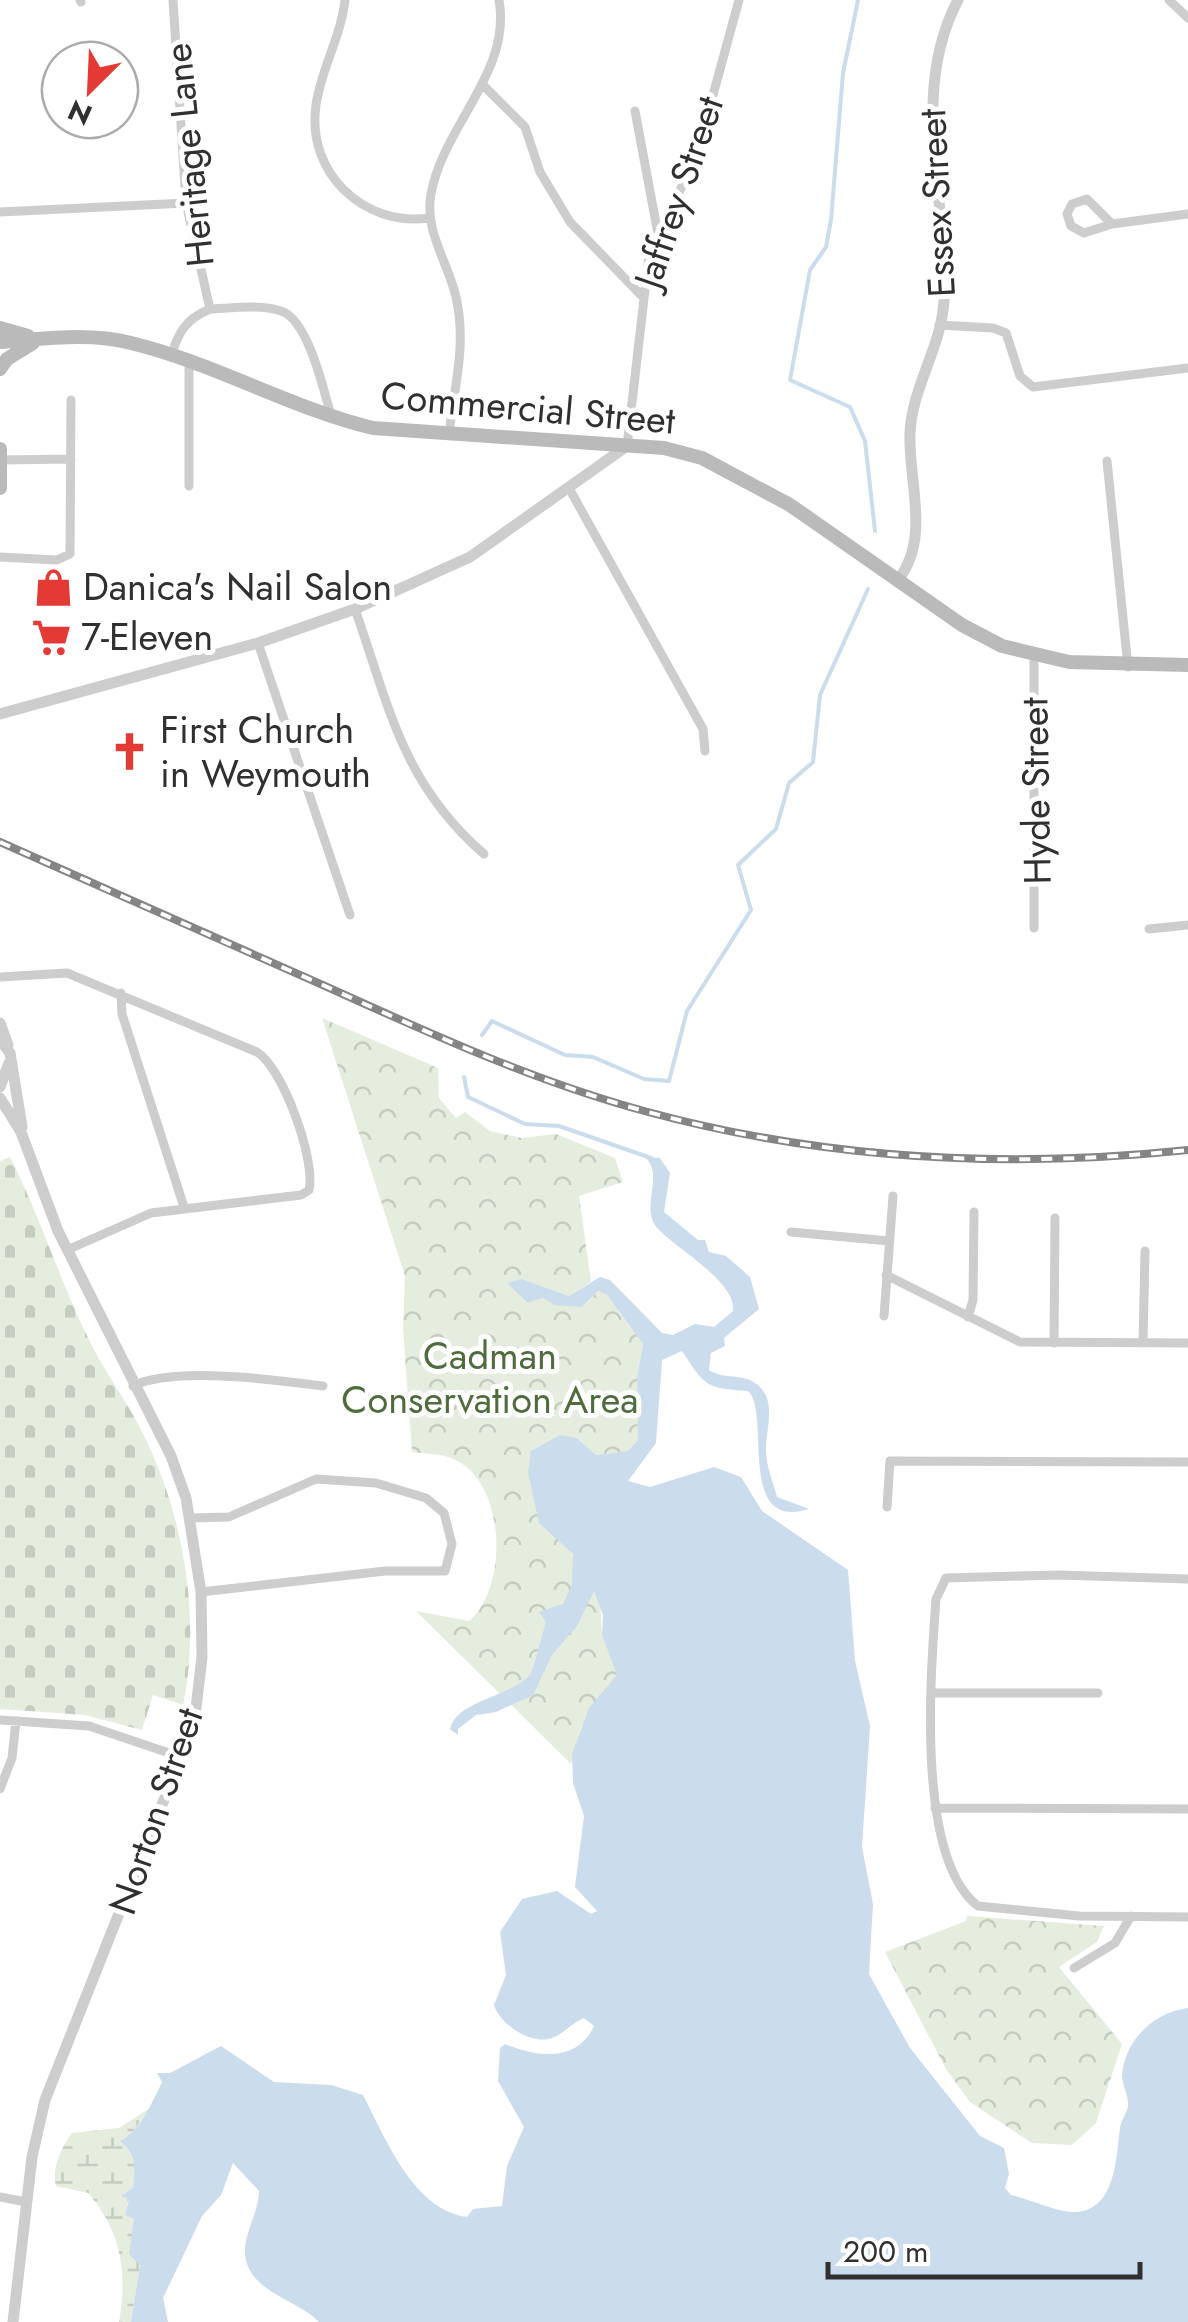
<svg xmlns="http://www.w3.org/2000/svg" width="1188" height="2322" font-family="Jost,sans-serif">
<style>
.forest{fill:url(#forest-crowns)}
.wetland{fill:url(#wetland-marsh)}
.cemetery{fill:url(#cemetery-stones)}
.water{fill:#cbdcec}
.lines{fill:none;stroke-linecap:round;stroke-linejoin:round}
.stream{stroke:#cbdcec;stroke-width:4}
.minor{stroke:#cdcdcd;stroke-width:9}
.tertiary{stroke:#cdcdcd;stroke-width:11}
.secondary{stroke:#bababa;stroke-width:14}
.rail-casing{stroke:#858585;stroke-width:8}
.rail{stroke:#fff;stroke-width:4;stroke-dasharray:11;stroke-linecap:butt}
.labels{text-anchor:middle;stroke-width:10;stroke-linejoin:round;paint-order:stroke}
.street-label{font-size:38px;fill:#303030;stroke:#fff}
.poi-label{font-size:38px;fill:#303030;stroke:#fff;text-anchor:start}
.park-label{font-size:38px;fill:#4f6c3d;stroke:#fff}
</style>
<defs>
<pattern id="forest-crowns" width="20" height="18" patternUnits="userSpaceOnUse" patternTransform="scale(2.5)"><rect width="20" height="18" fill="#e5eddf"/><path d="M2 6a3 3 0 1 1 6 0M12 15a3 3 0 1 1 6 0" fill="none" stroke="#c5ccc0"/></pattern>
<pattern id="wetland-marsh" width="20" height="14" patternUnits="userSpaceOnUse" patternTransform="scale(2.5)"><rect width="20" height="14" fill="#e5eddf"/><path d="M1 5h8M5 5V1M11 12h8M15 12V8" fill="none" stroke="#c5ccc0"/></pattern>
<pattern id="cemetery-stones" width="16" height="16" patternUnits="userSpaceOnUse" patternTransform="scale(2.5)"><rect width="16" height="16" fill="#e5eddf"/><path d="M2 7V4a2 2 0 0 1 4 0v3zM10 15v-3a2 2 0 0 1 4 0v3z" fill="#c5ccc0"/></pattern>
</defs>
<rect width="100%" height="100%" fill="#fff"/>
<!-- forest -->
<path class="forest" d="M322,1018L438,1068L439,1098L456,1118L465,1112L490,1131L522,1138L556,1134L615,1158L623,1182L579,1196L591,1282L569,1296L522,1279L528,1303L543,1298L582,1307L598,1291L607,1295L643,1344L637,1377L638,1440L629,1451L596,1455L577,1438L570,1550L600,1598L602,1635L618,1675L581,1728L571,1764L416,1611L469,1621C509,1588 507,1479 451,1458C439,1453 424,1454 412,1452L403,1329L405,1276Z
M967,1916L1104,1926L1097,1942L1059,1967L1122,2044L1096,2123L1072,2145L1032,2143L970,2102L946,2069L885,1952L966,1921Z"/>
<!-- wetland -->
<path class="wetland" d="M150,2108L129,2137L135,2166L133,2188L123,2196L129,2198L125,2215L134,2219L140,2265L131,2322H119C128,2274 121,2230 88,2193L56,2186C51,2169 62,2146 72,2133L119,2128Z"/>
<!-- cemetery -->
<path class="cemetery" d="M10,1157C41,1218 61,1285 92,1346C106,1373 124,1398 138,1424C182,1506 202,1614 183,1705L153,1695L142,1730L85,1715L0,1709V1161Z"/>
<!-- water -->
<path class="water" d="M645,1157L660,1158L670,1173L664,1212L698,1240H705L709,1252L726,1256L750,1277L759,1309L724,1338L725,1346L711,1353L709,1370C724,1380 741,1373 755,1383C778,1399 766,1426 766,1450C766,1466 773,1482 777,1497L809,1509C735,1532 772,1413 748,1391C705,1388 706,1387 682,1351L662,1360L656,1443L628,1481L650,1487L714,1467L741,1477L762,1511L848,1570L855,1661L870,1726L862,1847L873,1904L869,1974L910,2048L980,2136L1004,2148L1009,2174L1005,2188L1011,2195C1029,2199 1052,2210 1071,2212C1116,2214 1116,2158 1120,2128C1121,2120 1127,2113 1128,2106C1129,2096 1122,2085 1122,2075C1125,2040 1154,2012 1188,2008V2322H319C299,2300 247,2292 245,2253C244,2232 259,2212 259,2191L233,2163L221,2195L202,2216L163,2298L168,2322H131L140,2265L129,2254L134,2219L125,2215L129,2199L121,2196L133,2188C135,2167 137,2154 120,2141C139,2133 153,2101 162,2082L157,2073H170L221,2046L274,2082L331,2085L363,2095C385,2137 413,2210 467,2217L473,2209L502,2206L507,2166L524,2127L498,2081L500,2048L505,2044C537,2057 577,2063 594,2026L584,2018C571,2023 561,2037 548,2039C528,2043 499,2023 494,2005L506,1975L500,1932L522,1899L557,1891L591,1914L597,1911L575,1887L584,1816L573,1783L572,1754L589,1708L617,1675L602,1635L603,1615L594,1591L577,1626L552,1655L533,1695L496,1712L476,1715L458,1729V1735L450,1729C456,1701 509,1697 529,1676C534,1671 542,1633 546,1622L539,1612L563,1604L572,1585L573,1554L539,1523L528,1472L531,1451L560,1435L577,1438L596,1455L628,1451L638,1440L637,1377L643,1344L607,1295L598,1291L582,1307L554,1305L543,1298L528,1303L507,1283L522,1279L569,1296L600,1277L610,1280L662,1333L673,1335L695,1324L714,1327L733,1311C737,1283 679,1250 660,1231C637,1209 666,1177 645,1157Z"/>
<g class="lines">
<!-- stream -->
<path class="stream" d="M858,0L843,73L831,220L826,247L810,270L790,380L850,407L865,441L875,531
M482,1035L492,1021L565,1055L593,1057L644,1079L669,1081L687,1011L751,910L738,865L776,829L789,783L813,762L820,695L868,589
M464,1077L468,1097L525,1124L559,1126L651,1158"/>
<!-- minor -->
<path class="minor" d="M80,0L81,2
M173,0L186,203L210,309
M345,0C341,37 321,69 316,105C306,173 364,227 429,218
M1169,0L1188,18
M482,84L525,127L540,172L570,222L641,295
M635,111L658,234
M0,212L186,203
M1112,224L1087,199L1072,204L1067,214L1071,226L1084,233L1112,224L1188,214
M939,325L993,328L1006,333L1020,376L1033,387L1188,368
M171,357C178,332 186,319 210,309C232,308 260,304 281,311C308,319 324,391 331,416
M449,435C454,387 467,345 456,297C448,262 424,231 431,194C443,126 512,72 499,0
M627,446L649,255L696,157L739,0
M1,460L71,459
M1107,461L1128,667
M189,486V363
M570,490L703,729L705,751
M0,557L57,560L70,554L71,400
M355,609C389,706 402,783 484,854
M258,643L350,915
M1034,654V928
M1149,929L1188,925
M0,977L67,973L257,1052C283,1068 316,1160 309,1190L301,1195L151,1213L67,1250
M121,993L122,1014L184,1207
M791,1232L889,1241
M886,1275L1020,1342L1188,1343
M884,1316L893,1196
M968,1317L973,1300L974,1212
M1054,1343L1055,1218
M1143,1343L1145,1251
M133,1386C174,1366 278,1380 323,1386
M887,1507L890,1461L1188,1462
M190,1518L229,1517L316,1479L376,1483L426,1498L444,1513L452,1544L445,1571H385L201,1592
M1188,1579L1058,1575L946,1578L936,1599C931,1671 915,1858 978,1906L1079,1916L1188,1917
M932,1693H1098
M0,1720L89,1726L181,1757
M0,1789L12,1758L16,1721
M935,1808L1188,1809
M1074,1968L1115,1943L1131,1916
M0,2197L26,2202"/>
<!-- tertiary -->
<path class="tertiary" d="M898,580C931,538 908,482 910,433C912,387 942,346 944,300C949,200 908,95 958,0
M0,714L258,643L355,609L470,557L627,446
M0,1023L8,1045
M0,1040L10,1053L22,1127
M0,1087L9,1063
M0,1098L21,1132L58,1231L171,1456L186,1498L201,1592L202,1657L196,1708L181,1757L45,2100L32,2157L13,2322"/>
<!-- secondary -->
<path class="secondary" d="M0,328L28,336
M0,342C43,339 89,332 131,343C214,363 290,408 373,428L664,448L702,458L790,505L962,625L1002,646L1069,662L1188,665
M0,369L7,359L33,343
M0,449V488"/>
<defs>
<path id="rail" d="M0,842C108,890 216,938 325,986C431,1034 536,1082 648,1112C826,1160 1006,1169 1188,1150"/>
</defs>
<!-- rail casing -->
<use href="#rail" class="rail-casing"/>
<!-- rail -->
<use href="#rail" class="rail"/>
</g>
<!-- icons -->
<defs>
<symbol id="shop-bare" viewBox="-9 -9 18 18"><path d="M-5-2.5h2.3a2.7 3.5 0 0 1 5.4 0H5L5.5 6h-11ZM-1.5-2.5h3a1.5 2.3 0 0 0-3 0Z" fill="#e43a36" stroke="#fff" stroke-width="2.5" paint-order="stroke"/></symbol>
<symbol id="supermarket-bare" viewBox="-9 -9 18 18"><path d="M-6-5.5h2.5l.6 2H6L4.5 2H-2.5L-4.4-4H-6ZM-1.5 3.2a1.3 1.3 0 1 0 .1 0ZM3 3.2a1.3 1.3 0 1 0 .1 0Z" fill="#e43a36" stroke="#fff" stroke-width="2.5" paint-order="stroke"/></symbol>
<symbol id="church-bare" viewBox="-9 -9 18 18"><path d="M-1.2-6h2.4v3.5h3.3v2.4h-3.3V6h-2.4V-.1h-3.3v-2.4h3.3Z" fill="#e43a36" stroke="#fff" stroke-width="2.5" paint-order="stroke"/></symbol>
</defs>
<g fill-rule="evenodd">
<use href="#shop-bare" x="26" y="560" width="55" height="55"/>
<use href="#supermarket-bare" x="24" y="610" width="55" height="55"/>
<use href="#church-bare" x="102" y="724" width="55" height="55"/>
</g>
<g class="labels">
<!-- street labels -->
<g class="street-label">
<text transform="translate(189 155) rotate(-96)" y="13">Heritage Lane</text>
<text transform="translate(679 192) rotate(-71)" y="13">Jaffrey Street</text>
<text transform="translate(937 203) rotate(-93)" y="13">Essex Street</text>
<text transform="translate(528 408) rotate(5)" y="13">Commercial Street</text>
<text transform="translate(1036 791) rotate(-91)" y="13">Hyde Street</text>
<text transform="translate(156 1811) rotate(-71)" y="13">Norton Street</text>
</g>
<!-- poi labels -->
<g class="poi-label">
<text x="83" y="600">Danica's Nail Salon</text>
<text x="81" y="650">7-Eleven</text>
<text x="160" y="743">First Church<tspan x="160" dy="44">in Weymouth</tspan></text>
</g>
<!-- park labels -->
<g class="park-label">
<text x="490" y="1369">Cadman<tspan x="490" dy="44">Conservation Area</tspan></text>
</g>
</g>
<!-- north arrow -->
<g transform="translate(90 90) rotate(204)"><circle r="48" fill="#ffffff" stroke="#acacac" stroke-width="2.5"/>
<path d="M0-8L18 38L0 25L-18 38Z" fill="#e43a36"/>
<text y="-15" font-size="28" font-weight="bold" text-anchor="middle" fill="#303030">N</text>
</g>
<!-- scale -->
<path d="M828 2262v15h312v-15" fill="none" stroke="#303030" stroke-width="5"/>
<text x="843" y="2262" font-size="30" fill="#303030" stroke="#ffffff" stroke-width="8" paint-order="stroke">200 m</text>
</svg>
